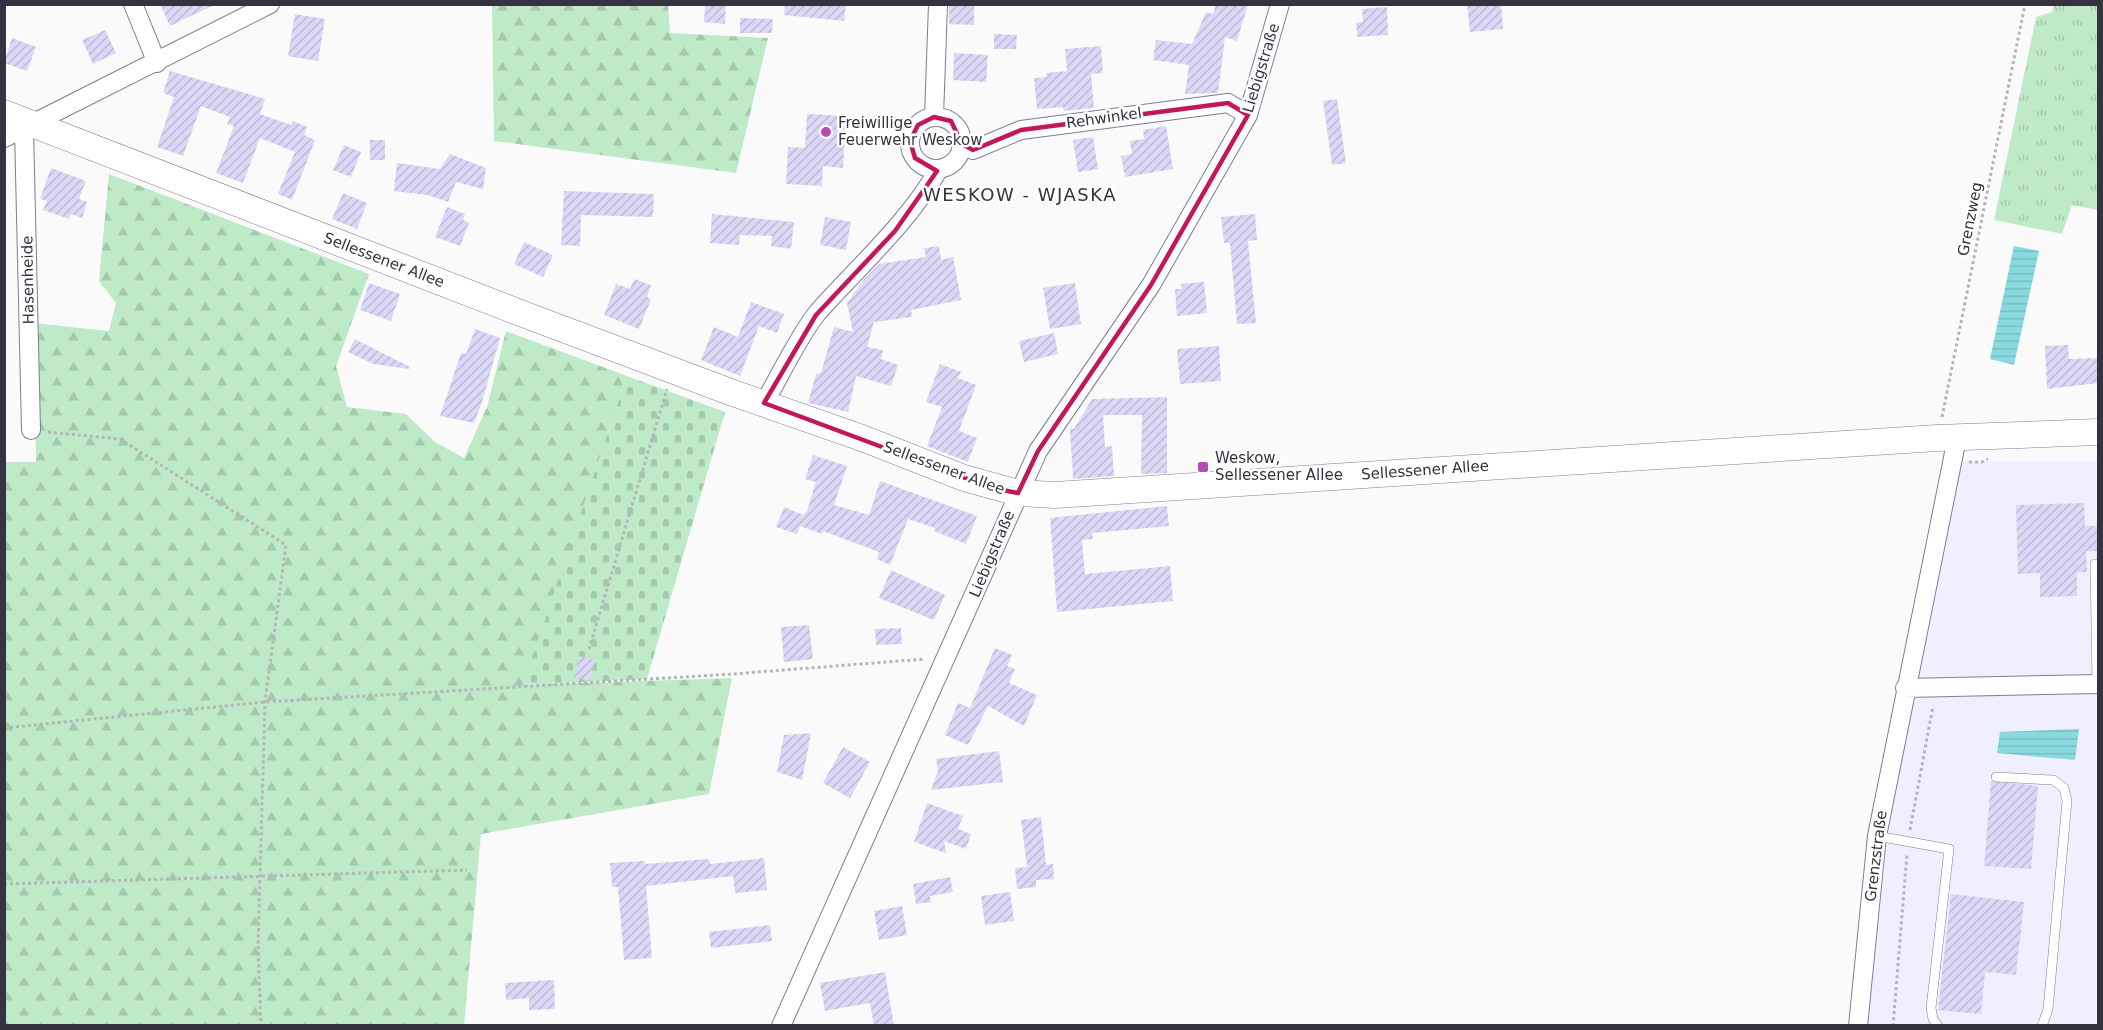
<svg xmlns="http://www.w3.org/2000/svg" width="2103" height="1030" font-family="'DejaVu Sans',sans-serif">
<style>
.built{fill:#f0efff}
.grass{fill:url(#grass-tufts)}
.forest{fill:url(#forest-firs)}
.cemetery{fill:url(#cemetery-stones)}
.water{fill:url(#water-rules)}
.building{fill:url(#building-hatch)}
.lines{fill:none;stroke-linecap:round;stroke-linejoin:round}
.service-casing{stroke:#7f7c98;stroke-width:10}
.minor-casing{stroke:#7f7c98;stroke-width:20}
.secondary-casing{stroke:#7f7c98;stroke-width:27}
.path{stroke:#b5b4b9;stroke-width:3;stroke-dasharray:3 3;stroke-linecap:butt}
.service{stroke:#fff;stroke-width:9}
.minor{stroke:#fff;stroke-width:18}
.secondary{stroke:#fff;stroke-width:26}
.marked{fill:none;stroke:#c2185b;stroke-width:4.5;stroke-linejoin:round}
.poi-dot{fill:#b24db2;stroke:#fff;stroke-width:2}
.labels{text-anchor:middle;stroke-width:5;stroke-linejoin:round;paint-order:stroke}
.street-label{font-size:15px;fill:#34333f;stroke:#fff}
.poi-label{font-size:15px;fill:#34333f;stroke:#fff;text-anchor:start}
.quarter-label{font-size:18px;letter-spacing:1.5px;fill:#34333f;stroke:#fff}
</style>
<defs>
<pattern id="grass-tufts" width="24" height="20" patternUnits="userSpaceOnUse" patternTransform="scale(1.5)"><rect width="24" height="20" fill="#bfeac8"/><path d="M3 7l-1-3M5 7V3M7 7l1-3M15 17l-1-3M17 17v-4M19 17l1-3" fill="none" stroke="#a5c9ad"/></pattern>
<pattern id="forest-firs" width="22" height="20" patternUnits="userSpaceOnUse" patternTransform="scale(1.5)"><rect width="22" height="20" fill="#bfeac8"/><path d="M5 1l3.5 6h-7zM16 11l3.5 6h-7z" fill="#a5c9ad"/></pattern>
<pattern id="cemetery-stones" width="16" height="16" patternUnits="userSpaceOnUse" patternTransform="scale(1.5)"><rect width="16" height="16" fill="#bfeac8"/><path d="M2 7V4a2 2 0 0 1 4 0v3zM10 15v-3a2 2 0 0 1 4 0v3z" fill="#a5c9ad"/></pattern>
<pattern id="water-rules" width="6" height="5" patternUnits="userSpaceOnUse" patternTransform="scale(1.5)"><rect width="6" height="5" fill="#88dadf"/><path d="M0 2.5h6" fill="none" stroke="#76bcc0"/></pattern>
<pattern id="building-hatch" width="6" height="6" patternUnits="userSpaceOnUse" patternTransform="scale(1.5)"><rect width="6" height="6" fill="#dbd8f7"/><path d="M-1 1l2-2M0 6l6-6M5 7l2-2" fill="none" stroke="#bdbad5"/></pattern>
</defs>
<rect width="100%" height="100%" fill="#fafafa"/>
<!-- built -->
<path class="built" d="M1951,461H2098V1025L1867,1026L1905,688Z"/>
<!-- grass -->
<path class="grass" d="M2054,5H2098V210L2072,205L2062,234L1994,220L2036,17L2052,12Z"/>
<!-- forest -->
<path class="forest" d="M492,5H668L670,33L768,38L736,173L494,141Z
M109,174L369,274L336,366L347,407L406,414L435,442L464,458L487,407L506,331L627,376L524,685L732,678L709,794L481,834L464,1025L5,1026V462H36L33,323L109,331L116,303L99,281Z"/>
<!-- cemetery -->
<path class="cemetery" d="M627,376L725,412L647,679L523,685Z"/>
<!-- water -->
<path class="water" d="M2014,246L2039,251L2014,365L1990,359Z
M2079,729L2075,760L1997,753L2000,732Z"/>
<!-- building -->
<path class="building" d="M160,4H216L170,26Z
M705,4H726L725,24L704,22Z
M785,4H846L844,21L784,15Z
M949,4H974V25L949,24Z
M1216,4H1248L1237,41L1225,37L1218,93L1185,94L1189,65L1153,60L1156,40L1192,44L1206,12L1213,14Z
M1467,4H1501L1503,29L1470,32Z
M1387,7L1388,35L1357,37L1356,23L1363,22L1362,9Z
M295,14L325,19L318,61L288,56Z
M740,18L773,19L772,33H740Z
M105,30L116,53L93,64L82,40Z
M994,34L1017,35L1016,49H994Z
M12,38L36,47L27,71L4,63Z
M1101,46L1103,73L1091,74L1094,108L1064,111L1063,107L1037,109L1034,78L1047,77L1046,73L1067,71L1065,49Z
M954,53L988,55L986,82L953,80Z
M170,71L265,99L260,114L291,125L293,121L307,127L304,135L315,140L292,200L278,194L295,152L260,138L243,183L216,173L234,126L227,124L230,117L201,106L183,156L157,147L174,97L163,93Z
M1337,99L1346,163L1332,165L1323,101Z
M807,114L846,116L843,168L823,166L822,186L786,184L788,147L805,148Z
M1166,126L1173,169L1125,177L1121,156L1132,154L1130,141L1144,139L1143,130Z
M1093,137L1098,169L1078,172L1073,140Z
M370,140H385V160H370Z
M344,145L361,152L351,177L333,170Z
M450,154L486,168L483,189L456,182L448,202L428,195L394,191L397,163L440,169Z
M51,168L86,181L79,199L87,202L82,218L71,214L69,219L43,210L47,201L40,199Z
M564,191L654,194L653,217L581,215L580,246L561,245Z
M343,193L367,203L357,229L332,219Z
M447,207L465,214L463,220L469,223L460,246L435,237Z
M712,214L794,222L791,249L771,246L772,236L740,235L739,245L710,243Z
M1255,214L1257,240L1248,241L1256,323L1237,324L1230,243H1224L1221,217Z
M825,217L851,222L846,250L820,245Z
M524,242L553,255L543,277L514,264Z
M939,246L941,260L953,257L961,300L911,310L912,317L874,322L867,347L883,350L881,359L898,365L891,386L856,376L848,412L808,403L816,374L821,373L834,327L853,332L847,303L864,279L879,264L926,257L924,248Z
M634,279L651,285L647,297L651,299L639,329L604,315L616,284L630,289Z
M1204,282L1207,313L1177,316L1175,289H1182L1181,284Z
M369,283L400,294L391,321L360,310Z
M1075,283L1081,324L1050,329L1043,288Z
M751,302L784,314L777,333L759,326L740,376L701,360L714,327L738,337Z
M475,329L500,338L482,402L474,423L440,416L461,353L466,354Z
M1054,333L1058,354L1024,362L1019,341Z
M355,339L410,367L409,369L373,364L348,352Z
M2068,345L2069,359L2098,358V383L2047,389L2045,346Z
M1219,346L1221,381L1180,384L1177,349Z
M940,364L961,372L958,378L976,385L959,431L977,438L968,462L927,446L942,407L926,402Z
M1167,397V473L1141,474L1142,415H1103L1105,447L1112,446L1114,476L1073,479L1070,429H1074L1092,399Z
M813,455L847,466L834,505L869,515L880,481L977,516L966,544L934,531L935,528L908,519L890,565L877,559L879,552L823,531L822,534L800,526L797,534L776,527L784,507L803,515L807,511L816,482L805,479Z
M2084,503L2085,526H2098V551H2086L2087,572H2077V596L2040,597V573L2018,574L2016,505Z
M1167,506L1169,526L1092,533L1093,539L1082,540L1085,574L1170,566L1173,601L1057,612L1050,518Z
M891,570L945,595L934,620L879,598Z
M809,625L813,659L784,662L781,627Z
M901,628L902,644L876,645L875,629Z
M995,648L1012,655L1007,666L1015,669L1009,683L1037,695L1024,726L988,706L968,745L945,735L958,703L970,708Z
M579,656L595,660L589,681L574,677Z
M811,733L802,780L777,772L784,735Z
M843,747L870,762L850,798L823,783Z
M999,751L1003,782L931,790L938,771L936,759Z
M1991,781L2038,786L2031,869L1984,866Z
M927,803L963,816L958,829L971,834L966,849L944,841L946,853L914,842Z
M1041,817L1046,865L1053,864L1054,879L1036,880V887L1017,889L1015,868L1027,867L1021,820Z
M764,858L767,890L735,893L733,876L646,886L652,958L624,960L618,887H612L610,863L644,861L645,864L709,859L710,864Z
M950,877L953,892L930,896L931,902L916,904L913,884Z
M1010,892L1014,921L985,925L981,896Z
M1951,894L2024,902L2016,975L1985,972L1981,1014L1938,1010Z
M902,906L907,935L879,940L874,911Z
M770,925L772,941L711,948L709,932Z
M885,972L894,1026H874L870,1003L825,1011L820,983Z
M554,980L555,1009L529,1010V998L506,1000L505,983Z"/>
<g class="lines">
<defs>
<path id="service" d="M2095,564L2097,684
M1996,777L2053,780L2064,788L2067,801L2048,1009L2042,1026
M1877,836L1949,849L1931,1008L1933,1019L1938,1026"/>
<path id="minor" d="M133,4L157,63
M934,117L938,4
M910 143a26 26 0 1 1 52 0a26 26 0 1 1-52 0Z
M24,129L31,430
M4,138L270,4
M962,144L973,150L1021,130L1228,103L1248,115
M764,403C780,376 799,335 818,312C860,265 907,224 939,169
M1905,688L2098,684
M781,1026L1038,451L1151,285L1248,115L1280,4
M1858,1026L1877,836L1957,438"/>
<path id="secondary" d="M4,113L523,314L733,393L862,438L964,478L1018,493L1055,495L1937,438L2098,432"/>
</defs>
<!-- service casing -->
<use href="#service" class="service-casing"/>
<!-- minor casing -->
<use href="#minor" class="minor-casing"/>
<!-- secondary casing -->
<use href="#secondary" class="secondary-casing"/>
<!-- path -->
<path class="path" d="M1942,417L2025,4
M48,432L120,439L286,545L265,702L258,947L261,1026
M1969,462H1982L1988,459
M589,649L667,389
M4,728L265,702L733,674L925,659
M1910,830L1933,706
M4,884L467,870
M1893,1026L1907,854"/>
<!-- service -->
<use href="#service" class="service"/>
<!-- minor -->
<use href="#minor" class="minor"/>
<!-- secondary -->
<use href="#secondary" class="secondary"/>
</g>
<!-- marked area -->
<path class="marked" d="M1228,103L1248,115L1151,285L1038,451L1018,493L992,488L764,403L816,315L895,231L937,171L915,158L910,141L918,125L934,117L951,121L962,144L973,150L1021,130Z"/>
<!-- markers -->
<g class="poi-dot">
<circle cx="826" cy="132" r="6"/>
<rect x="1197" y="461" width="12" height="12" rx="3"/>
</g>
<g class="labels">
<!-- street labels -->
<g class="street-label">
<text transform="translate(1261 68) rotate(-73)" y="5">Liebigstraße</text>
<text transform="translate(1104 118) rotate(-8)" y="5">Rehwinkel</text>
<text transform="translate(1970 219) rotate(-79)" y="5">Grenzweg</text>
<text transform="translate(384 260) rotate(21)" y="5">Sellessener Allee</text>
<text transform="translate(28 280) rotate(-91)" y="5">Hasenheide</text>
<text transform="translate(944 468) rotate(20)" y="5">Sellessener Allee</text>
<text transform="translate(1425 470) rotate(-4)" y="5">Sellessener Allee</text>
<text transform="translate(992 554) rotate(-67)" y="5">Liebigstraße</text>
<text transform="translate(1876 856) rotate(-83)" y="5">Grenzstraße</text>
</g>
<!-- poi labels -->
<g class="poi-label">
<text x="838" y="128">Freiwillige<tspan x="838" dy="17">Feuerwehr Weskow</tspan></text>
<text x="1215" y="463">Weskow,<tspan x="1215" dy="17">Sellessener Allee</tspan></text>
</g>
<!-- quarter labels -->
<g class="quarter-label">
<text x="1020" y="201">WESKOW - WJASKA</text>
</g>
</g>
<!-- border -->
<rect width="2103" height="1030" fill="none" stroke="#34333f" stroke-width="12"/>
</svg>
